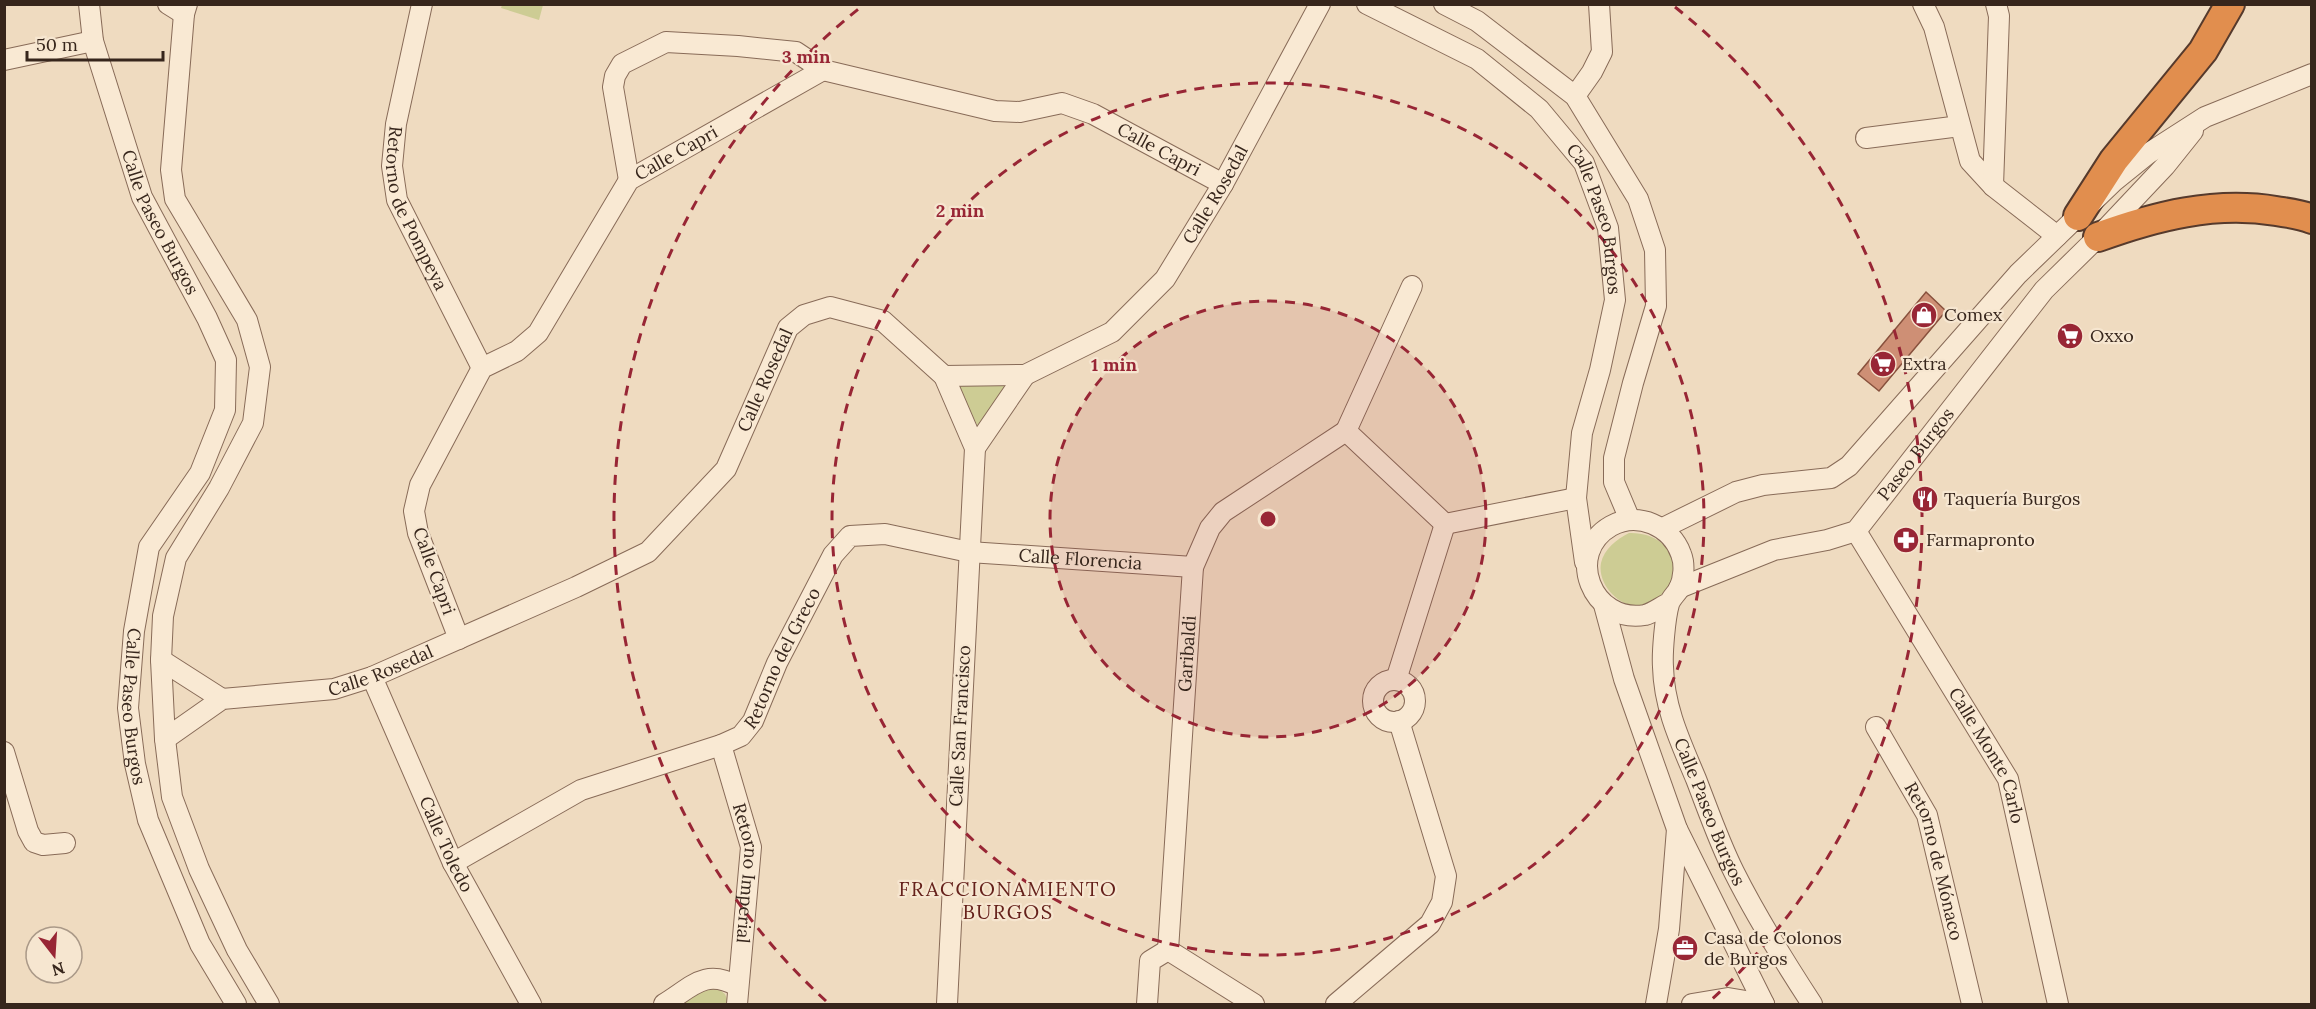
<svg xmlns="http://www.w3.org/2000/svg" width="2316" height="1009" font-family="Lora,serif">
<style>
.green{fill:#cdcc94}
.building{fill:#ce8f75;stroke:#88513d;stroke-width:1.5}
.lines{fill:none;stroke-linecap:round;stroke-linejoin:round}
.minor-casing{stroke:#886b58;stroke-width:22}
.highway-casing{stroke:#563a2c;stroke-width:32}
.minor{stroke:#f9e9d3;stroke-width:20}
.highway{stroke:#e18e4e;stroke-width:28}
.ring{fill:none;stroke:#982635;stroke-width:3;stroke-dasharray:10 8}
.labels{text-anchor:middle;stroke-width:4.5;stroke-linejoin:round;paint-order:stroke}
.street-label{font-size:18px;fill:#37261c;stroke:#f6e6d0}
.poi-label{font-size:18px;fill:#37261c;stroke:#f6e6d0;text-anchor:start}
.neighbourhood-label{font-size:20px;letter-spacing:1.5px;fill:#65211b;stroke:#f6e6d0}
.centre{fill:#982635;stroke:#f6e6d0;stroke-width:3}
.ring-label{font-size:18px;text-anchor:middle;font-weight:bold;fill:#982635;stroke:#f6e6d0;stroke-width:4.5;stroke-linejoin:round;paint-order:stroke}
</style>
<rect width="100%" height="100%" fill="#efdbc0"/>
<!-- green -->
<path class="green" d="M502,5V4L543,5L539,20L501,8Z
M950,383L1005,386L980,429Z
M1629,533C1656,532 1679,549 1674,580C1673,586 1666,594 1663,600C1656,602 1647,606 1640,606C1619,608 1597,584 1601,563C1604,549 1617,539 1629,533Z
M716,987L725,994L729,1004H673L694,990Z"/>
<!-- building -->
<path class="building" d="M1926,292L1946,311L1879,391L1858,374Z"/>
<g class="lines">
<defs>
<g id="minor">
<path id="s1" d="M89,4L93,41L142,197L207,318L226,360L225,410L200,473L149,547L134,631L128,708L135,764L148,820L200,944L236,1004"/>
<path d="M168,4L184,14"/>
<path d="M187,4L184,14L171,170L175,199L247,320L260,367L253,423L219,488L176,558L163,616L161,660L165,739L172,797L199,869L237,950L269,1004"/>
<path id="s2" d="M422,4L396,124L392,166L397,200L482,368"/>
<path id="s3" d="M1367,4L1477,59L1539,109L1584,163L1608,228L1615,300L1600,370L1582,433L1576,498L1585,562"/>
<path d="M1444,4L1477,21L1575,96L1638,199L1655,250L1656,306L1633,383L1614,458V482L1630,520"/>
<path d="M1923,4L1934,27L1970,161L1993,186L2057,236"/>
<path d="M4,60L93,41"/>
<path d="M1575,96L1592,72L1602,52L1599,4"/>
<path d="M1866,138L1960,126"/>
<path id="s4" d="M629,180L613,87L615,76L622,64L666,42L738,46L796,52L823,70L995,111L1020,112L1062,103L1093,114L1223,184"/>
<path d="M1993,186L1999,16L1996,4"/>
<path d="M944,376L975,448L947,1004"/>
<path d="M1346,431L1412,286"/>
<path d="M1346,431L1445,524"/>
<path d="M975,448L1025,375"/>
<path d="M1445,524L1576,498"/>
<path d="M1663,528L1736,492L1763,485L1831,478L1849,466L2018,274L2113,182L2149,153L2205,117L2312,74"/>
<path id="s5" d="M1856,531L2008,779L2058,1004"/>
<path id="s6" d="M1679,588L1774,550L1827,540L1856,531L2044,290L2098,237L2165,166L2193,131"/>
<path id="s7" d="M1669,603C1662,606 1653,613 1645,615C1592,624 1564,553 1611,526C1638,511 1671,526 1681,554C1685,564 1684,578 1679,589C1676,594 1671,598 1669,604C1665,618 1662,653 1663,667C1664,708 1681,743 1696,779C1708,810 1719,842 1734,872C1757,918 1784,961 1812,1004"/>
<path d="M1604,605L1624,679L1677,829L1764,1004"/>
<path id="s8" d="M459,639L418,533L414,511L420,485L482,368L517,351L538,333L629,180L823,70"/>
<path d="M161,660L222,699"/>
<path id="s9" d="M372,677L453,863L531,1004"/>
<circle cx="1394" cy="701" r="21"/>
<path d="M1396,680L1445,524"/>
<path id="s10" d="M1876,727L1927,815L1972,1004"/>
<path id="s11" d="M165,739L222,699L334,689L372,677L576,587L648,552L726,469L788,328L804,315L830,307L883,321L944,376L1025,375L1112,332L1165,279L1223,184L1320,4"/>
<path id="s12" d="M721,745L751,847L737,1004"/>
<path d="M4,752L28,831L34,842L43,845L65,843"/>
<path id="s13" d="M453,863L581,790L721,745L741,736L753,721L777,663L833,555L850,536L885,534L969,552L1193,567"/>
<path id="s14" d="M1168,950L1193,567L1210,528L1223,512L1346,431"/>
<path d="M1168,950L1254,1004"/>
<path d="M664,1004C692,987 705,968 737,986"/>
<path d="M1147,1004L1150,961L1168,950"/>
<path d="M1336,1004L1430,924L1442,902L1446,876L1399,721"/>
<path d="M1656,1004L1669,929L1677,829"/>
<path d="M1692,1004L1728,998L1764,1004"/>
</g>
<path id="highway" d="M2078,216L2114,160L2203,51L2230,4
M2098,237C2156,216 2214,201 2276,211C2288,213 2300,214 2312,219"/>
</defs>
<!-- minor casing -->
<use href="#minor" class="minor-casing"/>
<!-- highway casing -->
<use href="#highway" class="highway-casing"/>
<!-- minor -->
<use href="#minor" class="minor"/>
<!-- highway -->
<use href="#highway" class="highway"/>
</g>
<!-- distance rings -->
<circle cx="1268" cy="519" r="218" fill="#982635" fill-opacity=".12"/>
<g class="ring">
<circle cx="1268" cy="519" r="218"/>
<circle cx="1268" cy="519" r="436"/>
<path d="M826 1001A654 654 0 0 1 861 7M1675 7A654 654 0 0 1 1710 1001"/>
</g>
<!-- icons -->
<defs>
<symbol id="shop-disc" viewBox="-11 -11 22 22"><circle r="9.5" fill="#982635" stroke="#f6e6d0"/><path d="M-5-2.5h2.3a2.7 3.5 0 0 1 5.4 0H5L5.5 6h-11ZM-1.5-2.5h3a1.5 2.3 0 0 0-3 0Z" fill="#fff"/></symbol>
<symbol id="supermarket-disc" viewBox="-11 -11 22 22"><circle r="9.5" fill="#982635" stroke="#f6e6d0"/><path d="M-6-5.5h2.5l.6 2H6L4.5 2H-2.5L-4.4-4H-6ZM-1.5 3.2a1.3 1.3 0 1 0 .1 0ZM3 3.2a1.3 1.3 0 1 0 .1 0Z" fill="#fff"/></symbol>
<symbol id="restaurant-disc" viewBox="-11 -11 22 22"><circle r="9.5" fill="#982635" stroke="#f6e6d0"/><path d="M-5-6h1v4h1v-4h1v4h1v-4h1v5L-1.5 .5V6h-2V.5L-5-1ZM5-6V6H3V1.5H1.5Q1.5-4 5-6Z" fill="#fff"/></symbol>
<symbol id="pharmacy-disc" viewBox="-11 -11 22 22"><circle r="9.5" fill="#982635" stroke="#f6e6d0"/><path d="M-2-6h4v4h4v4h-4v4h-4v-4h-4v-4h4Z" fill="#fff"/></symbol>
<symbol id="office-disc" viewBox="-11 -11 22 22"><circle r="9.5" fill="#982635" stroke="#f6e6d0"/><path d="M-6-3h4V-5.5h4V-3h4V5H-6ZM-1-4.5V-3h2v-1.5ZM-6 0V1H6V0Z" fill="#fff"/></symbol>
</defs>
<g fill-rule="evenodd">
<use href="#shop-disc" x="1909" y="300" width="30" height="30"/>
<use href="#supermarket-disc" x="2055" y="321" width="30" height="30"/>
<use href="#supermarket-disc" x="1868" y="349" width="30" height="30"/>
<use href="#restaurant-disc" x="1910" y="484" width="30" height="30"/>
<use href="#pharmacy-disc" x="1891" y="525" width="30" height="30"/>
<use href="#office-disc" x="1670" y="933" width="30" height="30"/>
</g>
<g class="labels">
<!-- street labels -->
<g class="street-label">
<text dy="6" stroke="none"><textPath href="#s4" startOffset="684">Calle Capri</textPath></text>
<text dy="6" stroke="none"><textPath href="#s8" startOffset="594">Calle Capri</textPath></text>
<text dy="6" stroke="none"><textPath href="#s11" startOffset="1329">Calle Rosedal</textPath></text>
<text dy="6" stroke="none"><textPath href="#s2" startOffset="212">Retorno de Pompeya</textPath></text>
<text dy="6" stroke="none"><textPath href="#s1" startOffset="231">Calle Paseo Burgos</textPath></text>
<text dy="6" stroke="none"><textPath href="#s3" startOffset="330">Calle Paseo Burgos</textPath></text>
<text dy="6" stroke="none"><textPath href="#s11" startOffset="736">Calle Rosedal</textPath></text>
<text dy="6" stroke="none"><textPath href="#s6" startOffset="284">Paseo Burgos</textPath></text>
<text dy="6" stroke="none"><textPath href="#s13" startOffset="778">Calle Florencia</textPath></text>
<text transform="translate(434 571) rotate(70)" y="6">Calle Capri</text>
<text dy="6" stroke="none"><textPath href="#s14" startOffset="297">Garibaldi</textPath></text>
<text dy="6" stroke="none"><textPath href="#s13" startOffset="405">Retorno del Greco</textPath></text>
<text dy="6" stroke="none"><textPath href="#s11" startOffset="232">Calle Rosedal</textPath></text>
<text dy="6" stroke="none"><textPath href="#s1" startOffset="753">Calle Paseo Burgos</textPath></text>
<text transform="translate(960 726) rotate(-87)" y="6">Calle San Francisco</text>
<text dy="6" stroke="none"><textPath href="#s5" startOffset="261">Calle Monte Carlo</textPath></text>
<text dy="6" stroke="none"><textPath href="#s7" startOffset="518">Calle Paseo Burgos</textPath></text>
<text dy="6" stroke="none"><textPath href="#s9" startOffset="183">Calle Toledo</textPath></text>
<text dy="6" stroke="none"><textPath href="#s10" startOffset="148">Retorno de Mónaco</textPath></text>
<text dy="6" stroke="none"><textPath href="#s12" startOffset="132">Retorno Imperial</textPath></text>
</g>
<!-- poi labels -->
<g class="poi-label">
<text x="1944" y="321">Comex</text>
<text x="2090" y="342">Oxxo</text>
<text x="1902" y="370">Extra</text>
<text x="1944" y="505">Taquería Burgos</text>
<text x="1926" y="546">Farmapronto</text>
<text x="1704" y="944">Casa de Colonos<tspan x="1704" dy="21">de Burgos</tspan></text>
</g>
<!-- neighbourhood labels -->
<g class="neighbourhood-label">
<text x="1008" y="896">FRACCIONAMIENTO<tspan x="1008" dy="23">BURGOS</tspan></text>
</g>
</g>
<circle cx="1268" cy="519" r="9" class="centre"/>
<g class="ring-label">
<text x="806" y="63">3 min</text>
<text x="960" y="217">2 min</text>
<text x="1114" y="371">1 min</text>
</g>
<!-- border -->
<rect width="2316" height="1009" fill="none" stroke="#37261c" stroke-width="12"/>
<!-- north arrow -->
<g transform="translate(54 955) rotate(163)"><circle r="28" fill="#f6e6d0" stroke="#aa9988" stroke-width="1.5"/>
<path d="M0-4.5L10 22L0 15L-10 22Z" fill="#982635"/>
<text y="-9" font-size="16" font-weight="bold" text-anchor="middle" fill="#37261c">N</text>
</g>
<!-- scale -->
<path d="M27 51v9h136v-9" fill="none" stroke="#37261c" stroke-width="3"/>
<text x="36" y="51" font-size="18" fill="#37261c" stroke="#f6e6d0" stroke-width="4.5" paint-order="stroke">50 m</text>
</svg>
